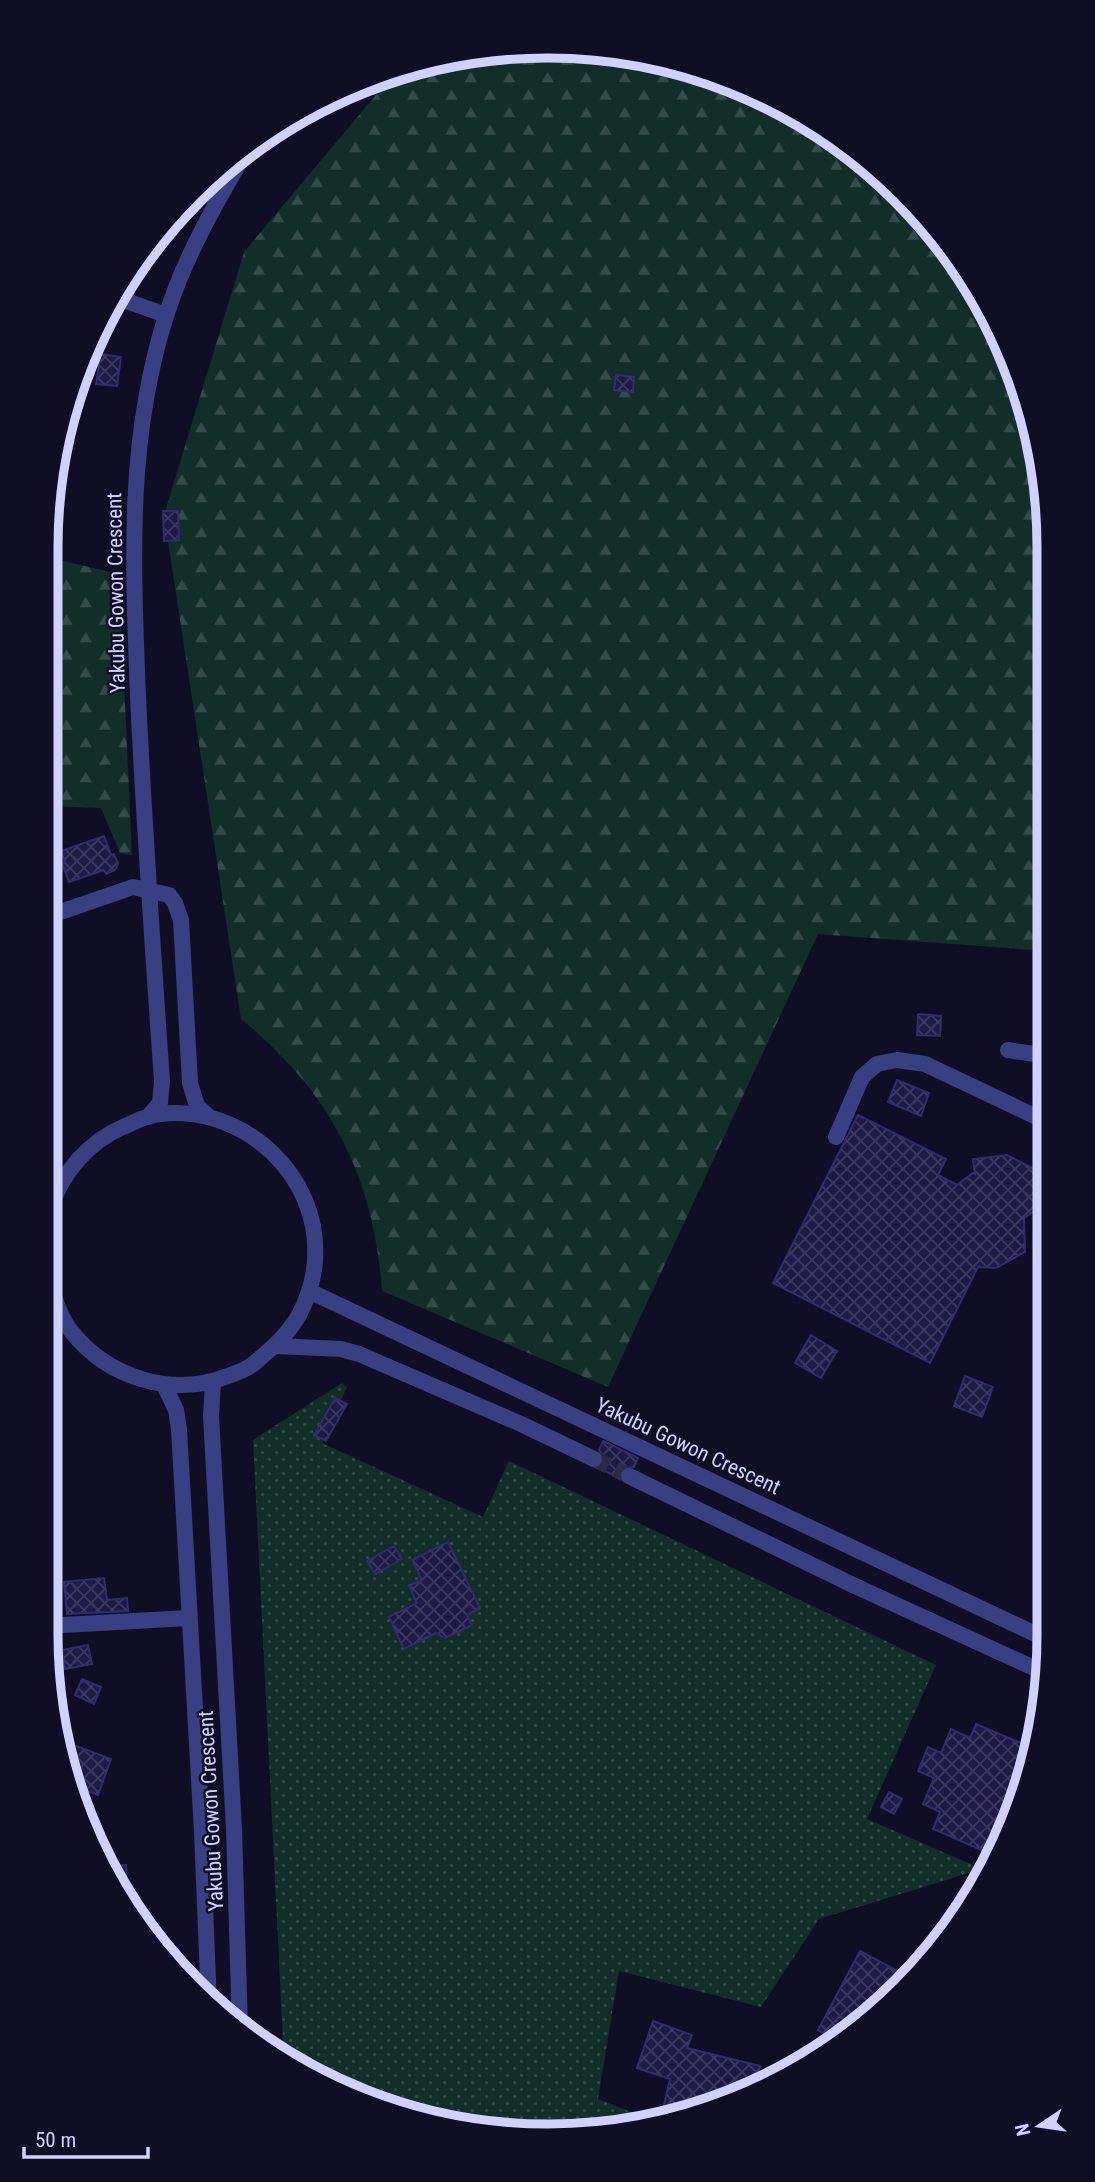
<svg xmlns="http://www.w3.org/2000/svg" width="1095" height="2182" font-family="'Roboto Condensed',sans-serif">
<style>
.grass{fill:url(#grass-dots)}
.forest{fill:url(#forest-firs)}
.building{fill:url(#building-cross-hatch);stroke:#312c71;stroke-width:2}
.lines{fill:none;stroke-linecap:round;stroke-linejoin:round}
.minor-tunnel{stroke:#2c2b45;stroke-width:16;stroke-dasharray:16 8;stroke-linecap:butt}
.minor{stroke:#393f83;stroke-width:16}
.labels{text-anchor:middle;stroke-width:5;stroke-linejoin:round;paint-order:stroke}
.street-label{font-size:21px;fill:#d1d1ff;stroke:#0f0e24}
.rim{fill:none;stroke:#d1d1ff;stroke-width:9}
</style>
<defs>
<pattern id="grass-dots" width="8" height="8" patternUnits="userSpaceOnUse" patternTransform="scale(1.75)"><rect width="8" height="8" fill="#112e29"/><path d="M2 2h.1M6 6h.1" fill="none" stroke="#334b49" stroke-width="1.8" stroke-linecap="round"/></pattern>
<pattern id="forest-firs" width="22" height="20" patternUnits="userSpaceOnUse" patternTransform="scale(1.75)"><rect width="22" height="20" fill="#112e29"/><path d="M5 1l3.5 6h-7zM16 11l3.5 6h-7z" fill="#334b49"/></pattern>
<pattern id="building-cross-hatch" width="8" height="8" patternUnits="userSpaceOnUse" patternTransform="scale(1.75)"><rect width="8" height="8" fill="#1d1a45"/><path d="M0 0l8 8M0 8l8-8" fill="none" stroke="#3d3a61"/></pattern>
</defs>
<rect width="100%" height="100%" fill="#0f0e24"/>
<!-- grass -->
<path class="grass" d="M342,1383L347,1387L322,1443L483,1517L509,1461L936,1665L867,1819L982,1869L819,1919L761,2007L619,1971L598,2099L652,2120L613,2132L449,2127L296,2069L284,2061L253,1440Z"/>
<!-- forest -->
<path class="forest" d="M580,47L677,63L769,97L878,170L965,268L1023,386L1045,482L1047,951L818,934L608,1387L382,1291C374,1176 330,1091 241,1019L164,515L244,252L397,70L482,50Z
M47,557L119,574L132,855L120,853L101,808L46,806Z"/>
<!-- building -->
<path class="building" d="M147,246L154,249L139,284L126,279Z
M101,354L121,357L117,386L96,384Z
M616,375L634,377L633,392L614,390Z
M163,511H178L179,540L164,541Z
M104,836L111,855L114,854L118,864L115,870L106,874L104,870L69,882L62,863L65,862L61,851Z
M918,1014L941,1016L940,1036L917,1035Z
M897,1080L929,1093L921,1116L888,1102Z
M858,1115L946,1159L938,1175L957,1185L973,1173L975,1174L973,1159L1007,1155L1042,1173L1047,1181V1203L1024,1218L1025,1252L996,1268L978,1267L930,1363L773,1283Z
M811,1335L837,1351L821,1378L795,1363Z
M965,1376L993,1387L982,1417L954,1406Z
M335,1398L347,1404L326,1441L314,1435Z
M603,1441L638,1458L634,1467L623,1468L619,1478L599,1468L604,1459L599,1450Z
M448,1542L480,1608L467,1615L472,1625L445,1638L436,1633L404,1649L389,1617L417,1603L409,1586L422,1580L412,1560Z
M394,1546L402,1559L375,1574L367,1561Z
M104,1578L107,1600L127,1598L128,1611L67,1614L64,1582Z
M88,1645L92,1664L65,1669L62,1650Z
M82,1679L101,1687L94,1704L75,1695Z
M976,1724L1035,1749L1032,1764L997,1857L933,1829L940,1812L923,1804L934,1778L918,1771L928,1747L941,1753L951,1729L970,1738Z
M63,1741L111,1759L98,1795L70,1784Z
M889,1792L902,1799L894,1814L881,1807Z
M126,1865L128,1900L110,1866Z
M860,1951L911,1978L903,1989L834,2039L818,2030Z
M653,2021L692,2035L687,2048L760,2066L754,2089L661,2118L670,2079L637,2068Z"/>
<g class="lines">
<!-- minor-tunnel -->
<path class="minor-tunnel" d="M594,1459L629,1476"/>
<!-- minor -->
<path class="minor" d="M115,297L166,315
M46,917L133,887L169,895L175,903L181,920L190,1083L197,1106L208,1116
M46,993C56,969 57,934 46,910
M1008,1050L1047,1056
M148,1117L160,1103L162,1081C153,953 144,825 138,696C133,566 126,439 167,313C186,254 217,201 248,148
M836,1137L862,1077L877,1064L897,1060L925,1064L1047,1122
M46,1262C51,1287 56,1311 71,1331C108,1378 172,1398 228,1376C236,1373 245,1370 252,1365C270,1350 287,1336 299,1315C340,1238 300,1150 221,1121C199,1113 170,1110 147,1117C139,1119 131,1124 123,1127C90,1141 61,1173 51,1208C48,1217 47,1229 46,1239
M309,1291L1048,1640
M276,1346L341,1349L359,1354L521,1424L594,1459
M213,1382L211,1416L234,1829L240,2029
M164,1385L176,1410L179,1429L202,1832L209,2004
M629,1476L855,1586L1047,1674
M46,1626L188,1618"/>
</g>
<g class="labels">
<!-- street labels -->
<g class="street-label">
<text transform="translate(116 593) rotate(-91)" y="7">Yakubu Gowon Crescent</text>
<text transform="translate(688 1446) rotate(25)" y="7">Yakubu Gowon Crescent</text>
<text transform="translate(211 1811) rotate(-93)" y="7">Yakubu Gowon Crescent</text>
</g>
</g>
<!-- crop -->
<path d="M0 0H1095V2182H0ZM547 58H548A489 489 0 0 1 1037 547V1635A489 489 0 0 1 548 2124H547A489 489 0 0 1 58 1635V547A489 489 0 0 1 547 58Z" fill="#0f0e24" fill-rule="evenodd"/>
<path class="rim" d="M547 58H548A489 489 0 0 1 1037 547V1635A489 489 0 0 1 548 2124H547A489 489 0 0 1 58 1635V547A489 489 0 0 1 547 58Z"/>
<!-- north arrow -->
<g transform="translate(1039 2126) rotate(257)" stroke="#0f0e24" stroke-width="5" paint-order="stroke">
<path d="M0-5L12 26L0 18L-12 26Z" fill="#d1d1ff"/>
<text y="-10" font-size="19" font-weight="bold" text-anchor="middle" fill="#d1d1ff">N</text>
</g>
<!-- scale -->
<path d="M24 2147v10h124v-10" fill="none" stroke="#d1d1ff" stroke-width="3.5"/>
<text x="35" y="2147" font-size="21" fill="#d1d1ff" stroke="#0f0e24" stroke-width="5" paint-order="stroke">50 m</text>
</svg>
